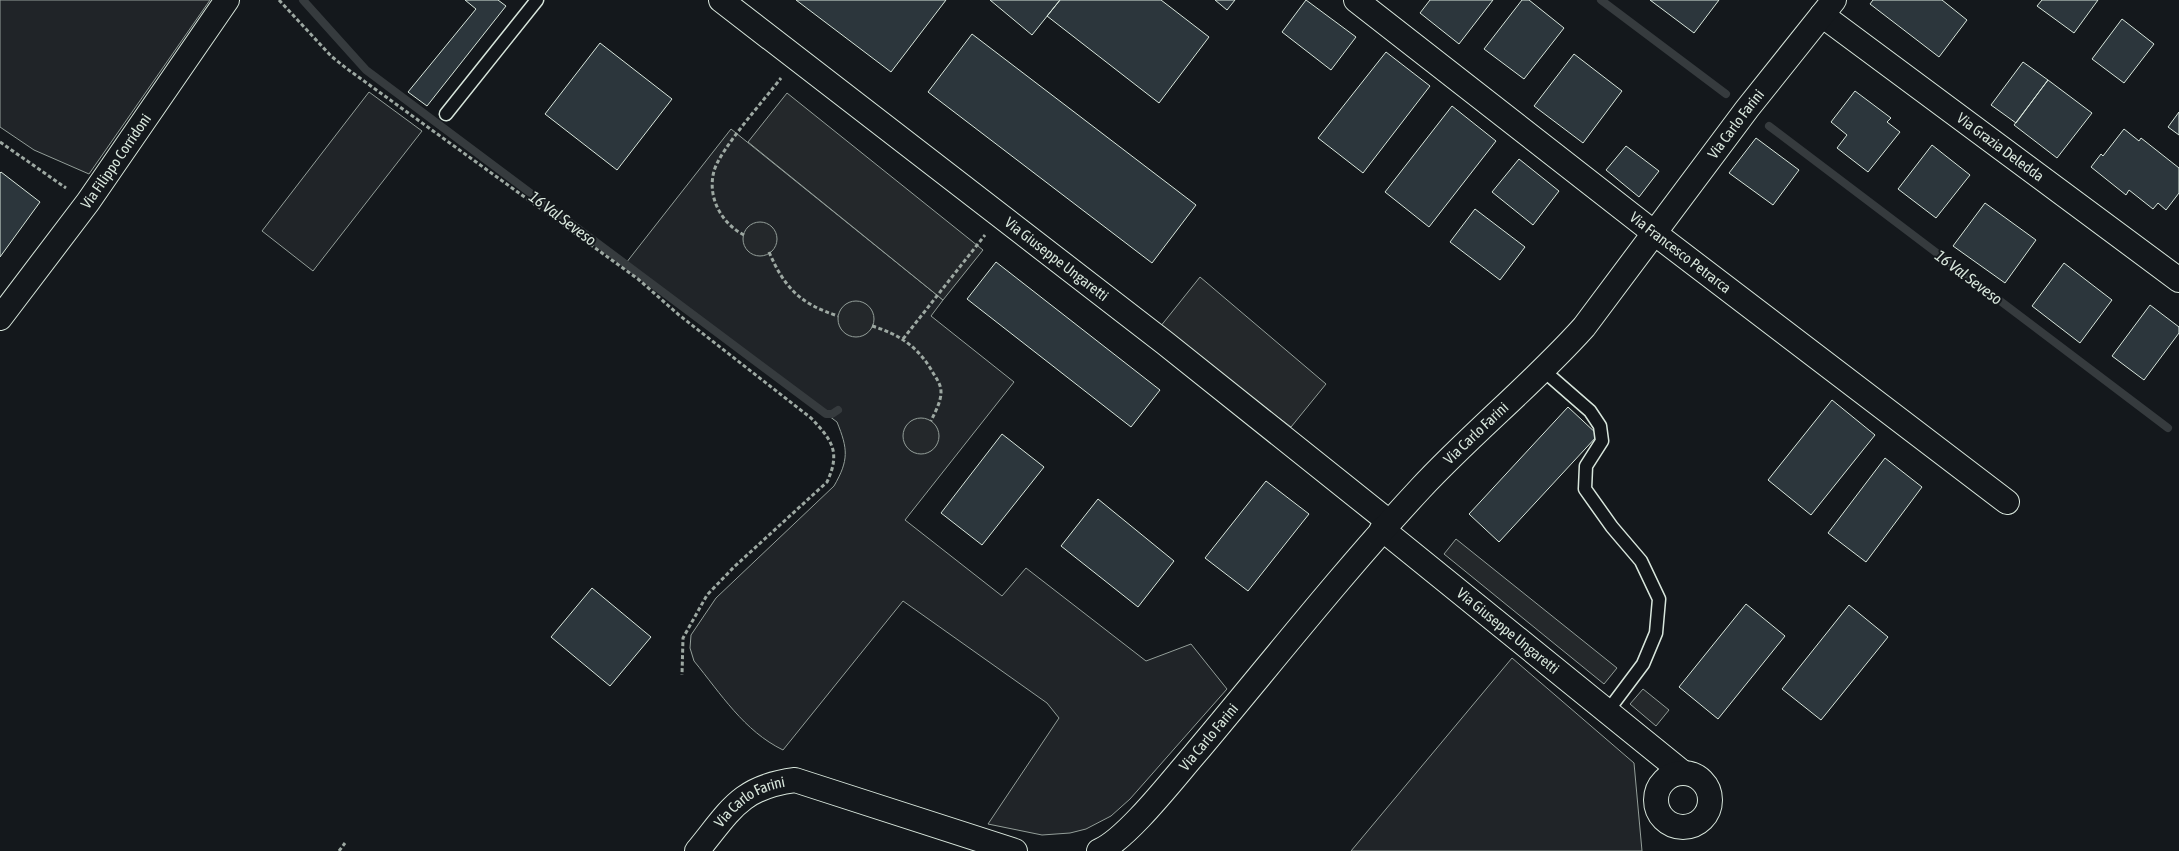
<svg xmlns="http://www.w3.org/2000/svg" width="2179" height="851" font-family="'Asap Condensed',sans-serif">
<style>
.green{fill:#202428;stroke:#939e99}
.parking{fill:#24282b;stroke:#939e99}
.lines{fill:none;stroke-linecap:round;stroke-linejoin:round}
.stream{stroke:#363b3e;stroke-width:8}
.building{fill:#2c363c;stroke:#d8e6dc}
.service-casing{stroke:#d8e6dc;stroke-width:15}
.minor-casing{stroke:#d8e6dc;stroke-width:26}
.path{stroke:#9da8a2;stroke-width:3;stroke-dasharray:4 2.5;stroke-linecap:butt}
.service{stroke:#14181c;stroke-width:12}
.minor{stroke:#14181c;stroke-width:24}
.labels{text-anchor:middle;stroke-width:4;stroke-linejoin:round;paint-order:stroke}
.street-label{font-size:15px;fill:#d8e6dc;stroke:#14181c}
.water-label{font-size:16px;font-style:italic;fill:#d8e6dc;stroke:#14181c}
</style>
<rect width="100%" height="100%" fill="#14181c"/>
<!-- green -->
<path class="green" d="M0,0H210L89,174L34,150L0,127Z
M369,92L422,131L313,271L262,231Z
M731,129L943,300L931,316L1014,382L905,520L1002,596L1026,568L1146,661L1191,644L1227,689L1130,799L1111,816L1086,829L1070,833L1042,835L988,824L1059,718L1047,703L903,601L783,750C744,731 721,694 694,661L690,648L691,635L716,598L834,486C849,460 848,449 837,422L626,263Z
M1512,658L1634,763L1642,851H1351Z"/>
<!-- parking -->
<path class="parking" d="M787,93L983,250L943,300L748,142Z
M743 239a17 17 0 1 1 34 0a17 17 0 1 1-34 0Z
M1200,277L1326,384L1291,427L1160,327Z
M838 319a18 18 0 1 1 36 0a18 18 0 1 1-36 0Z
M903 436a18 18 0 1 1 36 0a18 18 0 1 1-36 0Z
M1456,539L1617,668L1604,684L1444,554Z
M1643,689L1669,710L1656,726L1630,704Z"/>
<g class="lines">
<!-- stream -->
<path class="stream" d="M303,0L366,70L826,414H832L838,410
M1601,0L1726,94
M1769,126L2168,428"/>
</g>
<!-- building -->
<path class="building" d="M465,0H498L506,6L427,106L408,92L476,9Z
M796,0H946L891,72Z
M990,0H1060L1032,35Z
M1060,0H1161L1209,37L1159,103L1047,16Z
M1215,0H1235L1227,10Z
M1306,0L1356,37L1331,70L1282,32Z
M1430,0H1493L1459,44L1420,13Z
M1522,0H1529L1564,28L1524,79L1484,49Z
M1650,0H1719L1694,33Z
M1873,0H1942L1967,20L1939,57L1870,4Z
M2042,0H2098L2074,33L2037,6Z
M2122,19L2154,44L2124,83L2092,59Z
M972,34L1196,205L1152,263L928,92Z
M600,43L672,99L617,170L545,114Z
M1386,52L1430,86L1363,173L1318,138Z
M1574,54L1622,91L1583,143L1534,106Z
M2023,62L2048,80L2016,123L1991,105Z
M2048,80L2092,113L2057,158L2014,125Z
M1855,91L1891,118L1887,122L1900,132L1868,172L1837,148L1847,135L1831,122Z
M1452,106L1496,141L1429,227L1385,192Z
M2179,112V135L2168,127Z
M2124,129L2139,141L2141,138L2179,168V193L2166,210L2158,203L2153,209L2129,190L2126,195L2091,167L2101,154L2103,156Z
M1756,138L1799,170L1773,205L1729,173Z
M1932,145L1970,175L1936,218L1898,189Z
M1626,146L1659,171L1639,197L1606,170Z
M1519,159L1559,191L1533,225L1492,192Z
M1,172L40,202L0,257V173Z
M1985,203L2036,240L2005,283L1953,246Z
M1475,209L1525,247L1500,280L1450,242Z
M996,262L1160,390L1131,427L967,299Z
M2064,263L2112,300L2080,343L2032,306Z
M2150,305L2179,327V333L2144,380L2112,356Z
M1832,400L1875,435L1811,515L1768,480Z
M1568,407L1598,435L1499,542L1469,514Z
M1002,434L1044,467L982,545L941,513Z
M1885,458L1922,487L1866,562L1828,533Z
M1266,481L1309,514L1248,591L1205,558Z
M1098,499L1174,561L1138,607L1061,546Z
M592,588L651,637L610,686L551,637Z
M1746,604L1785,636L1718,719L1679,687Z
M1849,605L1888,637L1821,720L1782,689Z"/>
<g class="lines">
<defs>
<path id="service" d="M446,114L537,0
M1543,370L1590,411L1600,426L1602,441L1586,466L1585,489L1612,527L1641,561L1659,599L1656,633L1643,664L1607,712"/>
<g id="minor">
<path id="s1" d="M721,0L1165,343L1389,522"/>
<path id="s2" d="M1356,0L1653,232L2007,502"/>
<path id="s3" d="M1822,15L2179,280"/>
<path id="s4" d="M0,318L88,202L227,0"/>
<path id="s5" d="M1382,529L1682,772"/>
<circle cx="1683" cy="800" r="27"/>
<path id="s6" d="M697,851C730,811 740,787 795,780L1015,851"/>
<path id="s7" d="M1099,851C1126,840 1174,778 1194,755C1269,666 1341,574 1420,489C1472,433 1533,384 1584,327L1747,109L1834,0"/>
</g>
</defs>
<!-- service casing -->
<use href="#service" class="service-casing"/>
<!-- minor casing -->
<use href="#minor" class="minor-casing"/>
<!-- path -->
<path class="path" d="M279,0L331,56L346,68L638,279L679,315L811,418C832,440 841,452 827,482L734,567L707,595L683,638L682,675
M0,142L66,188
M744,235C721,223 707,197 714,171C720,149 766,98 781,78
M769,252C785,289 801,304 838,316
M872,326C899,334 918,347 932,371C936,378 941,384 941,392C941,402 935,412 931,421
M903,339L985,235
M339,851L345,843"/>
<!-- service -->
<use href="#service" class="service"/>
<!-- minor -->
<use href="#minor" class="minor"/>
</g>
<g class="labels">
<!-- street labels -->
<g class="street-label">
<text dy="5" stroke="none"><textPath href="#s7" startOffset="969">Via Carlo Farini</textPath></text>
<text dy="5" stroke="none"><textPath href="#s3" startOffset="222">Via Grazia Deledda</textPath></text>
<text dy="5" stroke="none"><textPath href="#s4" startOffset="195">Via Filippo Corridoni</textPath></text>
<text dy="5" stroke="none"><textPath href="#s2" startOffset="411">Via Francesco Petrarca</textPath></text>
<text dy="5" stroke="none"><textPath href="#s1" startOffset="424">Via Giuseppe Ungaretti</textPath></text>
<text dy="5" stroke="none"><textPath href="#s7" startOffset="564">Via Carlo Farini</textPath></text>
<text dy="5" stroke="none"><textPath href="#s5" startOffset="162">Via Giuseppe Ungaretti</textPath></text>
<text dy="5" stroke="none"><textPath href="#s7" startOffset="159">Via Carlo Farini</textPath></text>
<text dy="5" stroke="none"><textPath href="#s6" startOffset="74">Via Carlo Farini</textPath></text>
</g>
<!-- water labels -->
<g class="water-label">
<text transform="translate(563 218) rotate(37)" y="6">16 Val Seveso</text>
<text transform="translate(1969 277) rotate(37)" y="6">16 Val Seveso</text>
</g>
</g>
</svg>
